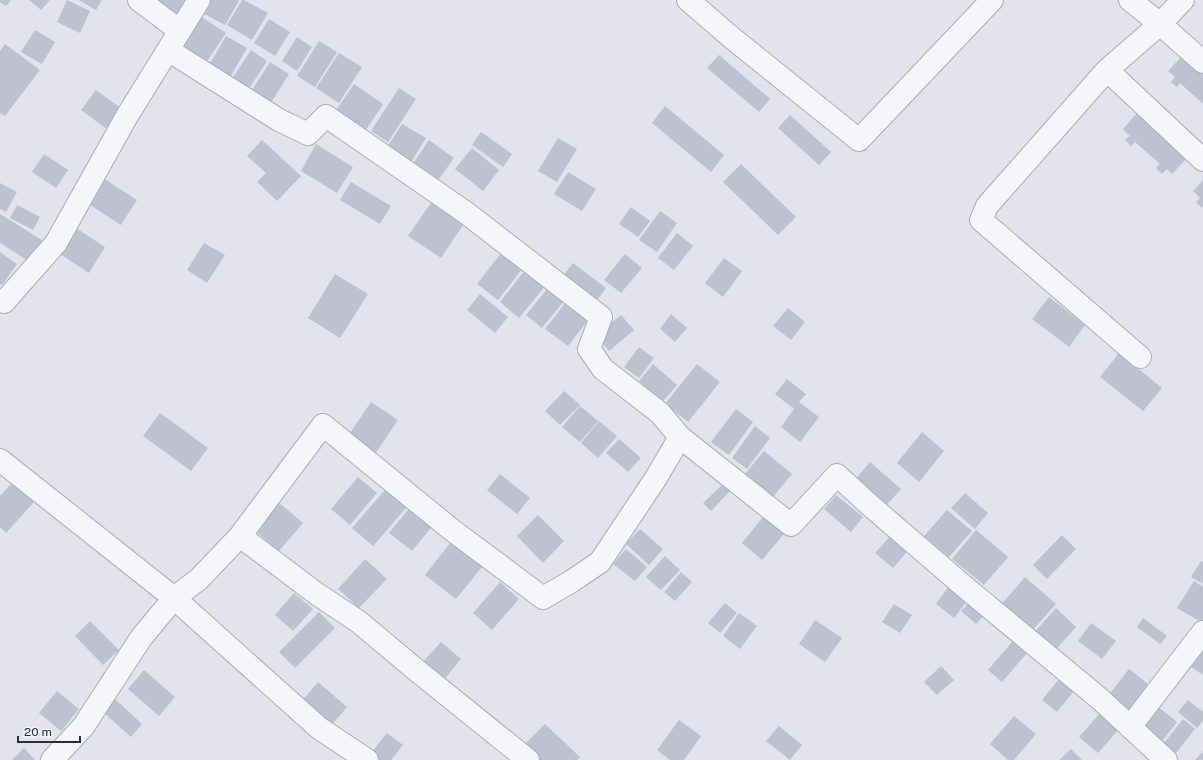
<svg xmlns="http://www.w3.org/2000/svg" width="1203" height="760" font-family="'Public Sans',sans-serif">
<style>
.building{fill:#bec1cf}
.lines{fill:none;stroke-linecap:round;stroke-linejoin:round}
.minor-casing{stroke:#aaacba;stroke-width:24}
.minor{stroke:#f5f6f9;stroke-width:22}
</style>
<rect width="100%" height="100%" fill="#e2e3ec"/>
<!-- building -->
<path class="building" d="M0,0H11L6,6L0,2Z
M29,0H50L41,10Z
M67,0L90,11L80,33L57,22Z
M79,0H102L96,10Z
M150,0H192L180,19Z
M205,0H238L239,1L225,25L199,11Z
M242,0H244L268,13L252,40L227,25Z
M197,14L226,33L206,63L177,45Z
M269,19L290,32L275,56L254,43Z
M35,30L55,42L42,64L21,52Z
M226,36L247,48L228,81L207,69Z
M297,37L312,47L297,71L282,61Z
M319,41L337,52L315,87L297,76Z
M5,44L40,70L5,116L0,113V51Z
M251,50L267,61L247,92L230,82Z
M339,53L362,67L339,103L316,88Z
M719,55L770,99L759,112L707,68Z
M1183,55L1203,73V104L1180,83L1177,87L1171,82L1175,77L1168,71Z
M270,62L289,74L267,109L248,96Z
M354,84L383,104L364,133L334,113Z
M399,88L416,99L388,142L371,131Z
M96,90L126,112L112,133L81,110Z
M665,106L724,155L711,172L652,123Z
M1137,113L1187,158L1172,174L1167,169L1162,174L1156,168L1160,164L1135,142L1131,146L1125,140L1130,136L1123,129Z
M790,115L831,152L819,165L778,128Z
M402,124L426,138L410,164L386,149Z
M481,132L512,154L503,167L472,145Z
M558,138L577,149L557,182L538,171Z
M262,140L301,176L277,201L257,182L266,173L247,156Z
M429,140L454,158L437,182L412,165Z
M316,144L353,167L337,193L301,171Z
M472,148L499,170L483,191L455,169Z
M44,154L68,170L56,188L32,172Z
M741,164L796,217L778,235L723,182Z
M568,172L596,189L582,211L554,194Z
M103,178L137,200L121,225L87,203Z
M1203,180V206L1202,208L1196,202L1200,198L1193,191Z
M351,182L391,206L380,224L340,200Z
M0,183L17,192L6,212L0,209Z
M435,197L467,219L441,258L408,236Z
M17,205L40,217L33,230L10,218Z
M631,207L650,221L638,237L619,224Z
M660,211L677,223L657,252L639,240Z
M0,214L45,242L32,263L0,243Z
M76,228L105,247L89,273L60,254Z
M677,233L693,246L674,270L658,258Z
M204,243L225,255L207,283L187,270Z
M0,252L17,264L2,285L0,284Z
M502,252L523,268L498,300L477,284Z
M625,254L642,268L621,293L604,280Z
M724,258L742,271L723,297L705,283Z
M573,263L606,288L593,306L559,281Z
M526,269L546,285L519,318L500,302Z
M335,274L368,294L340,338L308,318Z
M547,289L563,302L542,328L526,315Z
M480,294L508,317L495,333L467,310Z
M1049,297L1085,325L1069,347L1032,319Z
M566,302L588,320L568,346L545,329Z
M788,308L805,322L791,340L773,326Z
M671,314L687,328L675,342L660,329Z
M621,315L634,330L609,351L596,335Z
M639,347L654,358L639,378L624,367Z
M1119,353L1162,388L1143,411L1100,377Z
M653,364L677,385L663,401L639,381Z
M697,364L720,382L688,422L665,404Z
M787,379L806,394L799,402L819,417L800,442L781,427L794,409L775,394Z
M564,391L580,405L560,425L545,411Z
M371,402L398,420L375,454L348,436Z
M580,406L598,421L580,442L562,427Z
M736,409L753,422L729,455L711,442Z
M160,413L208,448L191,471L143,436Z
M599,421L617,436L598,458L581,443Z
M755,426L770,438L747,469L732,458Z
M922,432L944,451L919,482L897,463Z
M619,439L641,458L628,472L606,453Z
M764,451L792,474L773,497L745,474Z
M870,462L901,489L884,508L853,482Z
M500,474L530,498L517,514L487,490Z
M358,477L377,493L350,525L331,509Z
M13,482L34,502L6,533L0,527V496Z
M723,484L730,491L711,511L703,503Z
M385,490L406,508L373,546L352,528Z
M965,493L988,513L975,529L951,508Z
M836,495L863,517L851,532L824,509Z
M277,501L303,523L279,551L253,529Z
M412,505L435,523L412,551L389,533Z
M947,510L972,531L949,557L924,536Z
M538,515L564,541L543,563L517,536Z
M763,517L784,534L762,560L742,543Z
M640,529L663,549L649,565L626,544Z
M896,530L913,545L893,568L875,553Z
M976,530L1008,557L984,585L952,559Z
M1062,535L1076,549L1047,579L1033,565Z
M451,542L482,567L456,599L425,575Z
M626,549L647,567L635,581L613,564Z
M665,556L680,570L661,590L646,577Z
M365,559L387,579L359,608L338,589Z
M1201,561L1203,562V584L1191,577Z
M681,572L692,582L675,601L664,592Z
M1025,577L1056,604L1031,632L1001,605Z
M1194,581L1203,587V623L1177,608Z
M500,582L519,599L492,630L473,613Z
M951,583L970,597L954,618L936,604Z
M294,593L313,609L293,631L275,615Z
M972,599L987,612L976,624L961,611Z
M725,603L737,613L720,633L708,623Z
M894,604L912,615L900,633L882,622Z
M1056,608L1076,627L1053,653L1032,635Z
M319,612L335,628L295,668L279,652Z
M739,613L757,626L740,649L723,636Z
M1143,618L1167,636L1160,644L1137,627Z
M815,620L842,638L825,662L799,644Z
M90,621L119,650L103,665L75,636Z
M1091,623L1116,641L1102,659L1078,641Z
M1013,641L1027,653L1002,682L988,670Z
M441,642L461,659L443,681L422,663Z
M1202,652H1203V675L1191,667Z
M941,666L954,680L937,695L924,682Z
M1129,669L1155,689L1132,720L1105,700Z
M144,670L175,697L159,716L128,689Z
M1059,679L1074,691L1057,712L1042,700Z
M318,682L347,707L330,727L301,702Z
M57,691L79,709L61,731L39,713Z
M114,698L142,724L131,737L102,711Z
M1188,700L1203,712V721L1197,728L1178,712Z
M1156,705L1177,722L1159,745L1137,728Z
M1101,712L1120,728L1098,753L1079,737Z
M1014,716L1036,734L1014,760H1008L990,744Z
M1183,719L1195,729L1176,753L1164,743Z
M679,720L701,736L684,760H670L657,750Z
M545,724L580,757L578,760H538L523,746Z
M779,726L802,745L790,760L766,741Z
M387,733L403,745L391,760H377L370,754Z
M24,748L35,760H12Z
M1071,749L1082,760H1059Z
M1203,751V760H1195Z"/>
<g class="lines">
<defs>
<path id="minor" d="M139,0L180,31
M688,0L732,38L859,140L992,0
M1130,0L1160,24L1203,62
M1107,70L1203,160
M4,302L56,243L127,116L199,0
M1140,357L981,220L987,206L1107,70L1160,24L1183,0
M680,437L791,525L837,475L872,507L966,588L1100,699L1166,760
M0,460L174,598L319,728L367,760
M240,536L317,594L359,622L415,669L528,760
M1130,727L1203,632
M52,760L83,727L141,638L174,598L199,579L240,536L323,425L452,530L543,598L572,581L600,562L656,478L680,437L660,413L603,369L589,349L601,317L465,212L326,116L308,134L279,120L168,50"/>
</defs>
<!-- minor casing -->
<use href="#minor" class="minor-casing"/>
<!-- minor -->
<use href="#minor" class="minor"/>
</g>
<!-- scale -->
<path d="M18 736v6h62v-6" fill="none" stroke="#282c46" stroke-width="2"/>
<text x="24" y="736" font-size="12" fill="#282c46" stroke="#f2f3f9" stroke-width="3" paint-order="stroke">20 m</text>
</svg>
